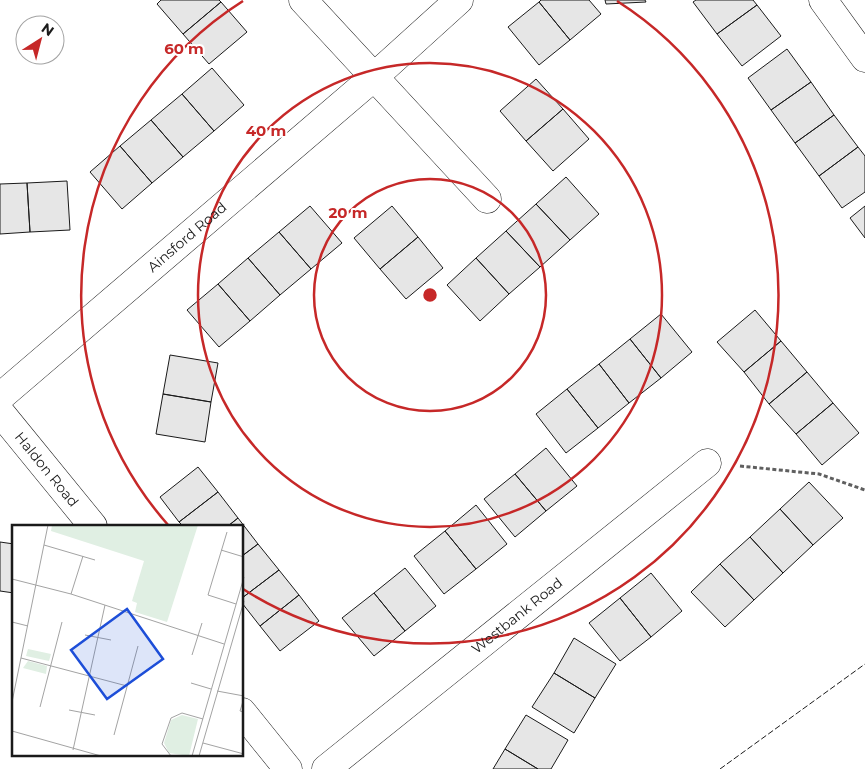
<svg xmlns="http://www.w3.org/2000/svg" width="865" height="769" font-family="Montserrat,sans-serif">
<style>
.building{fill:#e6e6e6;stroke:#1a1a1a}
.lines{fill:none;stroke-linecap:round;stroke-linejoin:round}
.street-casing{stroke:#1a1a1a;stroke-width:29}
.path{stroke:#5f5f5f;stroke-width:3;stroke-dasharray:4 2.5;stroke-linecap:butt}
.street{stroke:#fff;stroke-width:28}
.fence{stroke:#1a1a1a;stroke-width:1;stroke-dasharray:6 2.5;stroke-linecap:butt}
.ring{fill:none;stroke:#c62828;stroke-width:2.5}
.labels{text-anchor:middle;stroke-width:4;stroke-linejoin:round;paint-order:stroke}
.street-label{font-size:14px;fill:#1a1a1a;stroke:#fff}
.inset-road{fill:none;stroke:#a3a3a3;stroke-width:1}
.view{fill:#1d4ed8;fill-opacity:0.15;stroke:#1d4ed8;stroke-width:2.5}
.inset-edge{fill:none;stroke:#1a1a1a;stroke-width:2.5}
.centre{fill:#c62828;stroke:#fff;stroke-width:2.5}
.ring-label{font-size:15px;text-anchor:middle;font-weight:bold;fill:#c62828;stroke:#fff;stroke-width:4;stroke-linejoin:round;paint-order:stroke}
</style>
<rect width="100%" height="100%" fill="#fff"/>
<!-- building -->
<path class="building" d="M161,0H219L221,2L183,34L157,4Z
M541,0H589L601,14L570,40L539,2Z
M605,0H645L646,2L606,4Z
M696,0H753L757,5L717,34L693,2Z
M221,2L247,32L209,64L183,34Z
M539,2L570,40L539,65L508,27Z
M757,5L781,36L742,66L717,34Z
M787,49L811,82L771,110L748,78Z
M212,68L244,105L214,131L182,94Z
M536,79L563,109L526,141L500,111Z
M811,82L834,115L795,143L771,110Z
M182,94L214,131L183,157L151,120Z
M563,109L589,139L553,171L526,141Z
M834,115L858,147L819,176L795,143Z
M151,120L183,157L152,183L120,146Z
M120,146L152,183L122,209L90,172Z
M858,147L865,156V192L842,208L819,176Z
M566,177L599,214L570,240L536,204Z
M67,181L70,230L30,232L27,183Z
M27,183L30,232L0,234V184Z
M536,204L570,240L540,267L506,231Z
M310,206L342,243L311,269L279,232Z
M392,206L418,237L380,269L354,238Z
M865,206V238L850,218Z
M506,231L540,267L509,294L476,258Z
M279,232L311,269L280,295L248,258Z
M418,237L443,268L406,299L380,269Z
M248,258L280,295L250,321L218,284Z
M476,258L509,294L480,321L447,285Z
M218,284L250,321L219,347L187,310Z
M755,310L781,341L744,372L717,342Z
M661,314L692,352L661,378L630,339Z
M630,339L661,378L629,403L599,364Z
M781,341L807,372L769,404L744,372Z
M170,355L218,363L211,402L163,394Z
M599,364L629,403L598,428L567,389Z
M807,372L833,403L796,434L769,404Z
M567,389L598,428L566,453L536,414Z
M163,394L211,402L205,442L156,434Z
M833,403L859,433L822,465L796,434Z
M546,448L577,486L546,511L515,474Z
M198,467L218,492L179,522L160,497Z
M515,474L546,511L515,537L484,499Z
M809,482L843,518L813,545L780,509Z
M218,492L238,518L228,526H183L179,522Z
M476,505L507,544L476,569L445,531Z
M780,509L813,545L783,573L750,537Z
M238,518L258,544L242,556V526H228Z
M445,531L476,569L444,594L414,556Z
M750,537L783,573L754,600L720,564Z
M0,542L14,544V593L0,591Z
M258,544L279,570L242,598V556Z
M720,564L754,600L725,627L691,592Z
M405,568L436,606L405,631L374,593Z
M279,570L299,595L260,626L242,603V598Z
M651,573L682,611L651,637L620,598Z
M374,593L405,631L374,656L342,618Z
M299,595L319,621L280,651L260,626Z
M620,598L651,637L620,661L589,623Z
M574,638L616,664L595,698L554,673Z
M554,673L595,698L574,733L532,707Z
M526,715L568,740L551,769H538L505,749Z
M505,749L538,769H493Z"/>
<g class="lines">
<defs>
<g id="street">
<path d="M303,0L487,199"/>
<path d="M823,0L865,58"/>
<path id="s1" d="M0,397L374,77L459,0"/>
<path id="s2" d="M0,412L93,526"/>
<path d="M242,712L288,769"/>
<path id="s3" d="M326,769L707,463"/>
</g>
</defs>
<!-- street casing -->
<use href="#street" class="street-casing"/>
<!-- path -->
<path class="path" d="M740,466L819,474L865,490"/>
<!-- street -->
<use href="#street" class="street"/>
<!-- fence -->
<path class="fence" d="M720,769L865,664"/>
</g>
<!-- distance rings -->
<g class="ring">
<circle cx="430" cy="295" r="116"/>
<circle cx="430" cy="295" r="232"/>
<path d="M169 526A348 348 0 0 1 243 1M617 1A348 348 0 1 1 243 589"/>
</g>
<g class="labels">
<!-- street labels -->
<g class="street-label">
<text dy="5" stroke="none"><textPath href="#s1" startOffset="246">Ainsford Road</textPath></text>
<text dy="5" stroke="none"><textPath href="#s2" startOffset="74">Haldon Road</textPath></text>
<text dy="5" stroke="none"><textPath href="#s3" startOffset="245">Westbank Road</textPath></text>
</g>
</g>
<!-- overview -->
<g transform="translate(12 525)">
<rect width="231" height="231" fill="#fff"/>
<path d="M40,0H186L155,97L123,87L125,78L120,76L132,36L39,6ZM16,124L39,129L37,136L14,131ZM16,136L35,141L34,149L11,143ZM170,190L186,194L177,231L157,228L152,218L159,195Z" fill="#e0efe3"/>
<path class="inset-road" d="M215,7L196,70L224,79M32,20L83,35M209,25L232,32M0,54L59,69L212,119M59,69L71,31M0,97L16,101M73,110L99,115M180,130L190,98M9,133L115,161M179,158L199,164M205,166L232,171M232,173L228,186L232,187M0,177L36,0M28,182L50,97M57,185L83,190M0,206L89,231M102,210L126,121M191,218L232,229M61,225L93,80M159,231L150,219L159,193L170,188L191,194M180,231L232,52M187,231L232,76"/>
<path class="view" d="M115,84L151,134L95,174L59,125Z"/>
<rect width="231" height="231" class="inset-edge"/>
</g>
<circle cx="430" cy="295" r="8" class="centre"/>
<g class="ring-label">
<text x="184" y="54">60 m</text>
<text x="266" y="136">40 m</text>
<text x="348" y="218">20 m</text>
</g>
<!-- north arrow -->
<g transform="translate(40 40) rotate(36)"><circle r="24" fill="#ffffff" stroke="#a3a3a3"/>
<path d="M0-4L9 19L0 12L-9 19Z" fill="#c62828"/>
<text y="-8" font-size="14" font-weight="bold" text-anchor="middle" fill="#1a1a1a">N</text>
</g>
</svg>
